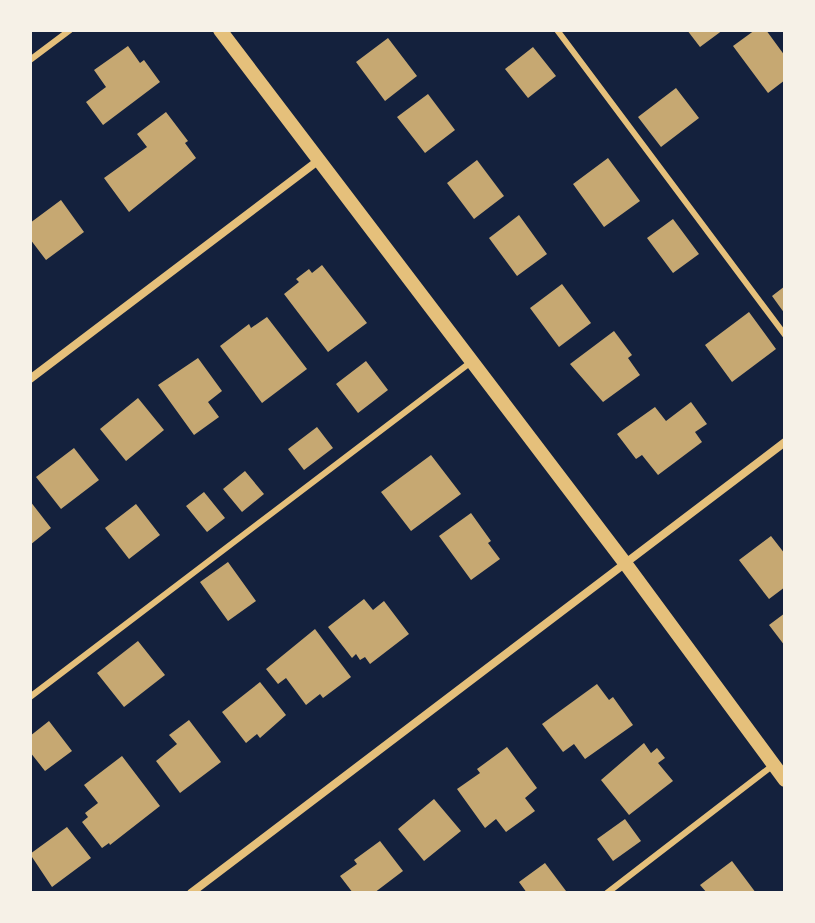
<svg xmlns="http://www.w3.org/2000/svg" width="815" height="923" font-family="'IBM Plex Sans',sans-serif">
<style>
.building{fill:#c6a872}
.lines{fill:none;stroke-linecap:round;stroke-linejoin:round}
.service{stroke:#e5c07b;stroke-width:6}
.minor{stroke:#e5c07b;stroke-width:8}
.tertiary{stroke:#e5c07b;stroke-width:14}
</style>
<rect width="100%" height="100%" fill="#14213d"/>
<!-- building -->
<path class="building" d="M687,30H723L700,47Z
M755,30H766L785,56V80L768,93L733,46Z
M388,38L417,76L385,101L356,62Z
M128,46L140,63L144,60L160,82L103,125L86,102L106,87L94,70Z
M533,47L556,76L528,98L505,69Z
M676,88L699,118L661,147L638,117Z
M428,94L455,130L425,153L397,117Z
M166,112L188,141L185,143L196,158L129,212L104,178L147,147L137,134Z
M608,158L640,201L604,227L573,184Z
M477,160L504,196L474,219L447,183Z
M61,200L84,232L46,260L30,239V223Z
M519,215L547,254L517,276L489,238Z
M673,219L699,254L673,273L647,238Z
M322,265L367,323L328,352L284,294L299,282L296,279L309,269L312,273Z
M562,284L591,323L559,347L530,308Z
M785,286V314L772,296Z
M749,312L776,349L732,382L705,345Z
M267,317L307,369L262,403L220,346L249,324L251,328Z
M614,331L632,355L628,358L640,375L603,402L570,364Z
M198,358L222,391L208,402L219,417L194,435L158,385Z
M366,361L388,390L358,413L336,384Z
M138,398L164,430L126,461L100,429Z
M691,402L707,424L695,432L702,442L658,475L642,455L636,459L617,434L655,407L666,421Z
M317,427L333,448L304,470L288,449Z
M74,448L99,480L61,509L36,477Z
M431,455L461,494L411,531L381,492Z
M245,471L264,494L242,512L223,489Z
M204,492L225,518L207,532L186,506Z
M30,501L51,528L30,545Z
M136,504L160,535L129,559L105,528Z
M471,513L491,541L488,543L500,559L471,580L439,536Z
M771,536L785,554V587L769,599L739,560Z
M228,562L256,601L228,621L200,582Z
M364,599L373,610L384,601L409,634L370,664L365,657L360,660L356,654L352,658L328,627Z
M785,613V646L769,625Z
M315,629L351,677L323,698L320,694L306,705L286,678L278,684L266,669Z
M138,641L165,675L124,707L97,673Z
M260,682L286,715L260,738L257,734L246,743L222,712Z
M597,684L609,700L613,697L633,725L585,759L574,744L563,752L542,724Z
M189,720L221,762L180,793L156,761L177,744L169,735Z
M49,721L72,751L45,771L30,752V736Z
M644,743L651,753L657,748L665,758L658,763L673,781L629,815L601,780Z
M507,747L537,788L525,798L535,811L506,832L496,819L485,828L457,789L480,773L477,769Z
M122,756L160,806L110,845L109,843L102,848L82,822L88,817L85,813L98,803L84,785Z
M434,799L461,831L424,861L398,829Z
M625,819L641,841L613,861L597,839Z
M67,827L91,858L52,887L30,854Z
M380,841L403,871L374,893H353L340,876L357,864L354,860Z
M732,861L756,893H707L700,885Z
M545,863L566,891L563,893H527L519,882Z"/>
<g class="lines">
<!-- service -->
<path class="service" d="M557,30L785,335
M30,60L70,30
M30,697L471,362
M607,893L772,766"/>
<!-- minor -->
<path class="minor" d="M30,379L319,160
M191,893L785,442"/>
<!-- tertiary -->
<path class="tertiary" d="M220,30L625,563L785,780"/>
</g>
<!-- border -->
<rect width="815" height="923" fill="none" stroke="#f6f1e7" stroke-width="64"/>
</svg>
